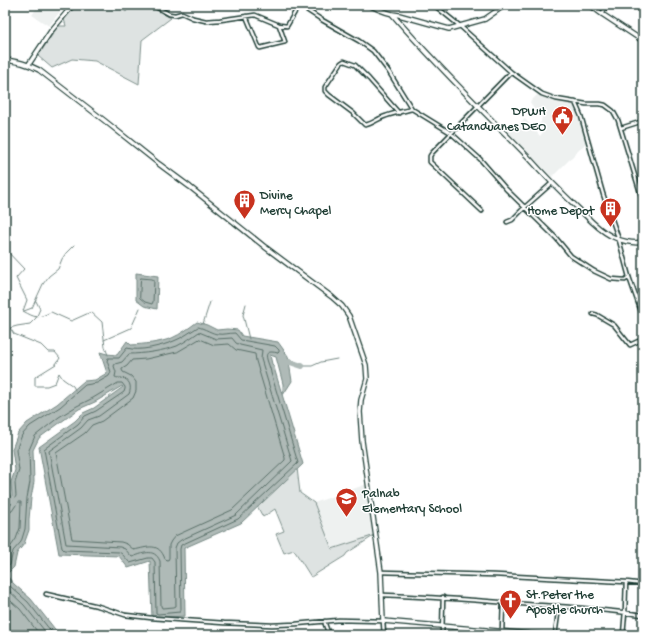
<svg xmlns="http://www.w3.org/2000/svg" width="648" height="640" font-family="'Gochi Hand',sans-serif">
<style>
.built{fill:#eef1f0}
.green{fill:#dee3e2;stroke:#7e908b}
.water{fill:#afbab7;stroke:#758883}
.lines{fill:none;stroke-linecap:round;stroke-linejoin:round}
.shore{stroke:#596f68;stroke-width:1}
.stream{stroke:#758883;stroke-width:1}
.river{stroke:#afbab7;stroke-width:6}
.minor-casing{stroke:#1f3d34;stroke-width:5.5}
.tertiary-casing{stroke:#1f3d34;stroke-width:6}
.minor{stroke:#fff;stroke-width:2.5}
.tertiary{stroke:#fff;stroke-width:3.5}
.labels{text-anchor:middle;stroke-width:3;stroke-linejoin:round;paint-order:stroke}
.poi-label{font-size:13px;fill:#1f3d34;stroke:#fff;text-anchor:start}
</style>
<rect width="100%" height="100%" fill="#fff"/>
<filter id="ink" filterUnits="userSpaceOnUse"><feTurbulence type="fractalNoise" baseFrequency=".025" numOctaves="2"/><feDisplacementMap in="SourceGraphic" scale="8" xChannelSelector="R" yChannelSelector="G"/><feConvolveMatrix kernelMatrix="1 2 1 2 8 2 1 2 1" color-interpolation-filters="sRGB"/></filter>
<g filter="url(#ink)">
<!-- built -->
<path class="built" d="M39,5H65L49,26L32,15Z
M539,93L552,100L574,104L579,119L586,143L552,177L507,132L525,119L540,136L544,131L539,124L541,122L542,116H541L534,109L530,102Z
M367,484L375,535L332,549L314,503Z"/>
<!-- green -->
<path class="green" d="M74,5H118L126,12L131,5H147L171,18L142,40L139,84L95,61L72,59L52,68L38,56L58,26H66L64,19Z
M297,468L300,493L314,503L332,549L375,535L347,553L345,556L311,577L294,550L284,553L276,534L284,531L275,509L263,517L257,506Z"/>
<!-- water -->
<path class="water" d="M136,273L158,276L157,309L144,306L136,300Z
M197,322L207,325L217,330L227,329L238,330L242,336L278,342L288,356L292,381L283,395V384L276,357L270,355L272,364L274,366L275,371L303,464L241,523L184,548L185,616L152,618L150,561L128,568L119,556L59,554L39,447L75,421L83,413L94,408L123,387L122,386L95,402L79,409L39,438L33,450L34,482L31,498L29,519V530L24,544L17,553L14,567L6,575L14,584L31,599L58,633L60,635H5V520L6,504L12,496L11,482L15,470L12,449L18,433L27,423L57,404L84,381L95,380L107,373L100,352L107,354L117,355L127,341L131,345C145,344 159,343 172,338C181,334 189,328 197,322Z"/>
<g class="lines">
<!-- shore -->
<path class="shore" d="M141,278L152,279L154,280L153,302L152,304L145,302L140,298Z
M199,332L216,339L232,338L236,343L240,345L262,350L261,359L292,461L236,515L181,540L177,543L175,548L176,606L174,607L162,608L161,606L160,561C154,547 142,554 132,557L125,549L120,547L66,544L49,451L81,428L88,420L99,416L129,394C132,387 130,379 121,378C119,378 117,378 115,377L116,372L114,366L115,364L122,362L129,354C143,354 163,351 177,346C185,342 192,337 199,332Z
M200,339L214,345L229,344L236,350L255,354L256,361L285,458V460L232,510L175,536L171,541L169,545V558L168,560L165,559C159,542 148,547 134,550L127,544L121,542L72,539L56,453L85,433L92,425L102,421L133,398L136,391V382L131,376L123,372L122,370V369L127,366L132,360L146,359L177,352Z
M5,508L10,506L16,496L15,483L19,470L16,450L22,435L30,426L60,407L85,385L97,383L109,376L111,372L107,361L108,358H119L127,348C139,352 162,346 174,341C182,338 190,332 198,327C204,328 213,334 218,334C223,335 229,333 235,333L241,340L275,346L279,350V352L278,353C258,348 270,363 271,373L298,463L238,519L181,545L180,549L181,610L180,612L158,614L156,613L155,562L152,558H148L130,563L122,554L119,552L64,550L62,548L44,449L78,424L85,416L96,411L124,392L125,389V387L122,383H118L93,398L77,406L59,417L35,436L29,450L30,482L27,498L25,529L21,542L13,551L10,565L5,570
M5,513L9,512L12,511L18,502H21L20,528L16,539L9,549L5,563
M5,579L11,587L28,602L54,635
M5,587L24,605L48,635
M5,596L20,609L40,635"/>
<!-- stream -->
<path class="stream" d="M5,249L24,269L16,278L27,300L23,311C36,318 37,319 51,312L71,321L91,312L102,322L105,347L108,355
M36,301L40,309L36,318L30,324L17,326L10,328L14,334L41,345L48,352H55L60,358L56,364L35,377V386H47L55,383L59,373L63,379L73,386L75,390
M246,304L243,315L249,339
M24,311L32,308L43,284L49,276L58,269L62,259L66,253L74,245
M203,324L210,302
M104,340L131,328L140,308
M302,366H312L321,362L337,359"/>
<!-- river -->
<path class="river" d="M284,360L286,363L290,362L302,366
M5,494L15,502"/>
<defs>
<path id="minor" d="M153,5L169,14L175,15L182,13L193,18L206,21L220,20L255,15L279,25L287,26L299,5
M299,5L322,20L359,41L373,51L389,72L412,109L451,133L480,159L506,189L556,238L571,256L594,271L611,279L625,280L629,277
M434,5L460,26L511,72L542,94L556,99L586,104H600L605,105L613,111L618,120L643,202
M602,14L607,5
M246,16L259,47L260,48L285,42L279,25
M575,102L581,116L603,194L619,240L629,277L643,317
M399,113L369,79L355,65L344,61L341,63L325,87V91L329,95L353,113L365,125C373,124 378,118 386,116C394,113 404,111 412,109
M621,128L643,121
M482,211L430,162V156L432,153L511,72
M507,222L512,220L525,207L552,183
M593,314L597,315L614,325L630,345L643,339
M381,572L495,575L626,582L643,584
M46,594L98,606L125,615L152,618L224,623L272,625L296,624L339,620L383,621L384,635
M383,595C434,597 486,601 537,605C573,607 608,610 643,615
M325,621V624L329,635
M502,631L503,602
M442,635L443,597
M555,635L559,606
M623,635L625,612L626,582"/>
<path id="tertiary" d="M369,5C379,10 388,14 399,15L449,29L485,19L505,5
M590,5L602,14L643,41
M392,14C436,65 483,111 530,159C546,177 563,194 581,211C590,220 599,230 611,236C620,241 633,244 643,242
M5,60C19,62 26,63 39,70L105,121L159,164L190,187L265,247L332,297L342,306L349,316L366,365L367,379L361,400L360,412L362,441L381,572L383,621L543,635
M29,64L51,31L73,5"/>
</defs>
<!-- minor casing -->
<use href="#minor" class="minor-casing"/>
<!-- tertiary casing -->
<use href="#tertiary" class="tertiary-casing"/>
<!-- minor -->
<use href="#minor" class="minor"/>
<!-- tertiary -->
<use href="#tertiary" class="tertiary"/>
</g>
</g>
<!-- icons -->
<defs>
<symbol id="civic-pin" viewBox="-11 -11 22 30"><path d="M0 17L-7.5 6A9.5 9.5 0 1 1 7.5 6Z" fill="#c8321e" stroke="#fff"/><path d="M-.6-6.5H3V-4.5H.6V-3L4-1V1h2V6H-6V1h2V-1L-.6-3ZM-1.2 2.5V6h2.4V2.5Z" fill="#fff"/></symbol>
<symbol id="building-pin" viewBox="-11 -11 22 30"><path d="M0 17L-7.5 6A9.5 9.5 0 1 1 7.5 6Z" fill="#c8321e" stroke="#fff"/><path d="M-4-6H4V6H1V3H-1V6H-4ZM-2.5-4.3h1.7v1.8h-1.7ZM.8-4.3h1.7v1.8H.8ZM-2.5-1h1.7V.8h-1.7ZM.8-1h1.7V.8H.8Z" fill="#fff"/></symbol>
<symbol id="school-pin" viewBox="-11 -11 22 30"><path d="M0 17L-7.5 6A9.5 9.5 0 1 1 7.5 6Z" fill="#c8321e" stroke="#fff"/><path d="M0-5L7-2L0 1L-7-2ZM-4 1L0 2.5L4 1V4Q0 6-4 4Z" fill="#fff"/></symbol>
<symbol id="church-pin" viewBox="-11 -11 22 30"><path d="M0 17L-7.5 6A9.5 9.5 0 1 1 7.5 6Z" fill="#c8321e" stroke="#fff"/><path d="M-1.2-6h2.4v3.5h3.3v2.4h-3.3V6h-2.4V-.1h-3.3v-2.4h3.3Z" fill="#fff"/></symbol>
</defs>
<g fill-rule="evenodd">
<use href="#civic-pin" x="550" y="104" width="25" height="34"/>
<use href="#building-pin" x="232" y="188" width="25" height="34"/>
<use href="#building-pin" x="598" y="196" width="25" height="34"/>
<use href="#school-pin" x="334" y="486" width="25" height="34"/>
<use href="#church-pin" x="498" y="588" width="25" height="34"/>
</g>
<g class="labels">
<!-- poi labels -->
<g class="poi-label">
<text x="546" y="115" text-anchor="end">DPWH<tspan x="546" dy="15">Catanduanes DEO</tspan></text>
<text x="260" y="199">Divine<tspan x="260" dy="15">Mercy Chapel</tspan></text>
<text x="594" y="214" text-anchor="end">Home Depot</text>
<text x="362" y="497">Palnab<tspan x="362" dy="15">Elementary School</tspan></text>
<text x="526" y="598">St.Peter the<tspan x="526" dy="15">Apostle church</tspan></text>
</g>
</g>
<!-- margin -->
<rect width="648" height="640" fill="none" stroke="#fff" stroke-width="20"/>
<rect x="10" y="10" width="628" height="620" fill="none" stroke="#1f3d34" stroke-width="1.5" filter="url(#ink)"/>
</svg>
